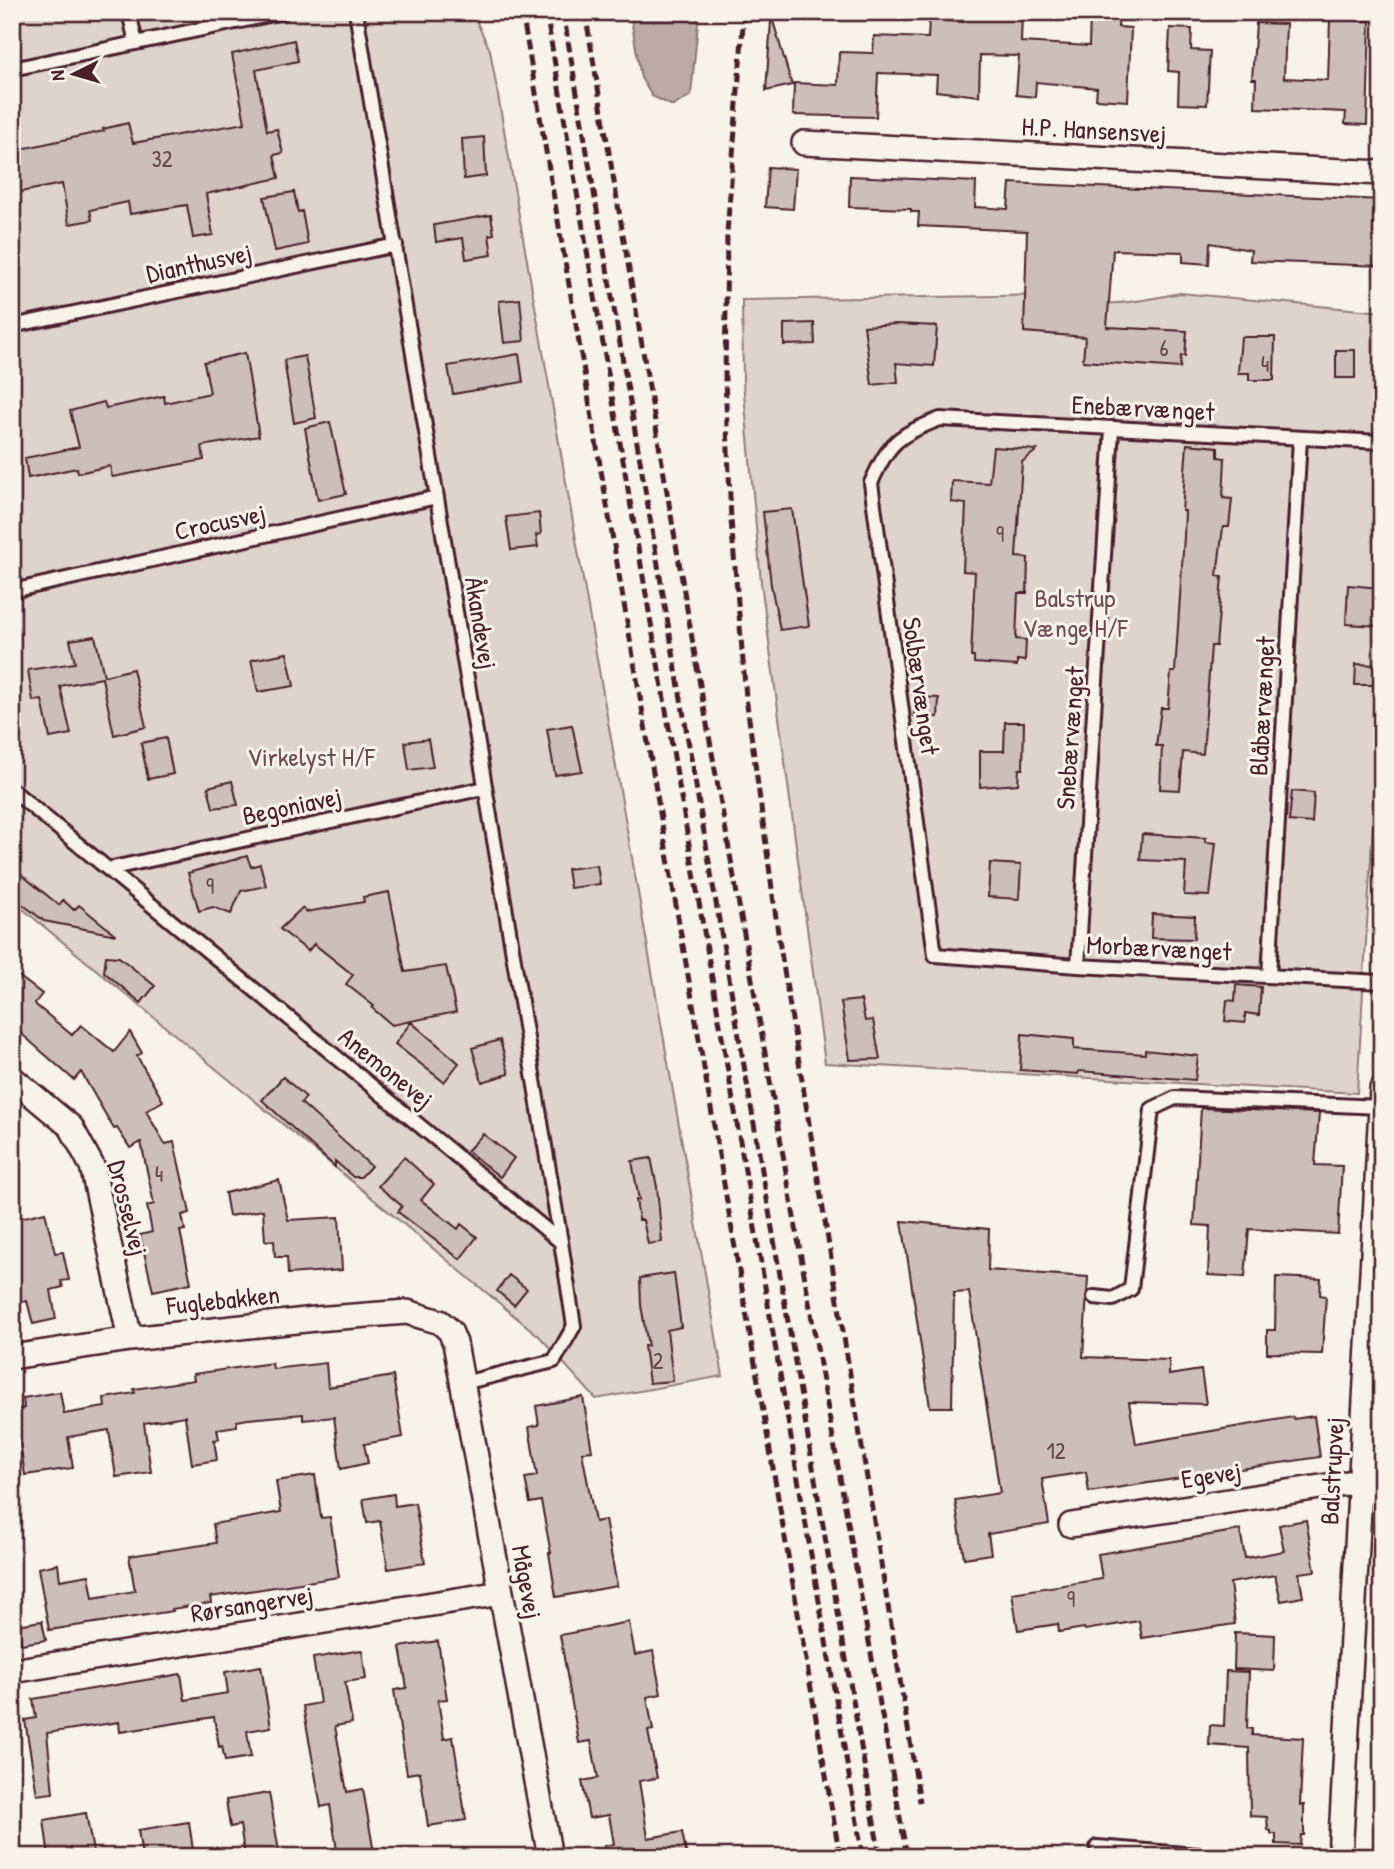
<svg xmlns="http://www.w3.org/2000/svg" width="1394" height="1869" font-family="'Patrick Hand',sans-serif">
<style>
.green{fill:#ded4cc;stroke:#947a7c;stroke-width:2}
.water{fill:#bcaaa7;stroke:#8e7275;stroke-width:2}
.building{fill:#ccbfb9;stroke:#4a1f2b;stroke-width:2}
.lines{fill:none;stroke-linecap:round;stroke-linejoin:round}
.service-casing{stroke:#4a1f2b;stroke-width:18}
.minor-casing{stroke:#4a1f2b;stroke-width:28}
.service{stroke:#f7f3e8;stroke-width:12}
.minor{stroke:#f7f3e8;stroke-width:23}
.rail{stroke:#4a1f2b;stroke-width:5;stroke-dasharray:10 5;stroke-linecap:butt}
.labels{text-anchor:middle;stroke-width:6;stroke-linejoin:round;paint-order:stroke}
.number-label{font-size:23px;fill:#6a474e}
.street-label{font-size:26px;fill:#4a1f2b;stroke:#f7f3e8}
.park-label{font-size:26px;fill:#6f4c53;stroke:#f7f3e8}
</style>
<rect width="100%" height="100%" fill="#f7f3e8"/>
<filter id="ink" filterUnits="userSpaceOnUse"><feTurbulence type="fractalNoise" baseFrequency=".0143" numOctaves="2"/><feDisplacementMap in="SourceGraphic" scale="14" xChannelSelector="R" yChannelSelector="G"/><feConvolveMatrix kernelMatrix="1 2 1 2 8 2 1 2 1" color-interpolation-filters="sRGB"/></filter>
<g filter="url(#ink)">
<!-- green -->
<path class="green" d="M12,12H472L490,50L723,1376L596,1399L540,1337L12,900Z
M1180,293L1382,312V672L1357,1093L825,1063L761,582L743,382L742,300L1055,295C1103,309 1132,303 1180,293Z"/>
<!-- water -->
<path class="water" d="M630,12H699L691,95L673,106L652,96L641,78Z"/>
<!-- building -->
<path class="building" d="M964,12L1022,13L1021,42L1089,46L1090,12H1119L1118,27L1131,28L1128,101L1096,99L1097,88L1036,82L1035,97L1016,95L1019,56L980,55L979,96L936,91L937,75L878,73L876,117L793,115L794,83L838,85L839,52L873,53L874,36L928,38L929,20L964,22Z
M1330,19L1370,21L1367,125L1345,124L1346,112L1255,108L1256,79H1252L1256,23L1286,24L1284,78L1328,80Z
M771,21H773L792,85L766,91Z
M1170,28L1192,29L1191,50L1210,51L1207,105L1178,104L1179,72L1168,71Z
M294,40L298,61L256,70L267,131L277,129L283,153L274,155L279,178L206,194L213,235L193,238L187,205L130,214L128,202L90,210L92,220L69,224L62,184L15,193L12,181V151L104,131L103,129L128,123L133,143L245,123L232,54Z
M484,137L486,176L464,179L462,139Z
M768,167L796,169L793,209L765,207Z
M850,176L976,182L975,207L1008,209L1010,183L1382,200V266L1250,261L1251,250L1210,243L1209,264L1183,262V252L1113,250L1107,327L1187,331L1185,356H1181L1180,368L1083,361L1085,337L1024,332L1027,231L918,226L919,212H911V209L849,207Z
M294,192L298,212L302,211L308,244L275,251L264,197Z
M491,215L494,234L489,235L492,255L466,259L463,238L436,242L434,225Z
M520,299L524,341L504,343L499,301Z
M814,323L815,344L784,345V324Z
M897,324L937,326L934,366L896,363L898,382L872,385L864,326Z
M1241,337H1275L1274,380H1249V373H1238Z
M1336,350H1355V378H1336Z
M245,353L259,436L202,446L204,460L112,477L110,466L78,473L77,468L28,478L25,458L79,447L70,411L104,402L106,408L164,396L165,403L210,393L204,362Z
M519,354L523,382L453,394L448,366Z
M305,356L316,418L294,423L284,360Z
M330,422L346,494L318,500L305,428Z
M1187,444L1218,447V457L1225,458L1223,498L1232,499L1229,527H1223L1217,576L1222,577L1216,646H1211L1203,754L1183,752L1180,790L1160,789L1162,746H1156L1161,708H1168L1171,672H1175L1184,536L1185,511H1182Z
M993,447L1037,450L1022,462L1016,557L1028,558L1027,593H1018L1016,639L1026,640L1025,661L1017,660V666L974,663V657H971L975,572L963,571L966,504L951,502L952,481L989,483Z
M792,509L809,626L780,630L771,585L763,512Z
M539,513L541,534L536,535L538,547L511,550L506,517Z
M1348,585L1380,588L1379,626L1346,624Z
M95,636L104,676L133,669L146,727L114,735L102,678L60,686L71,734L50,738L42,700L33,701L28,670L75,663L70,640Z
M287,653L294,686L258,692L251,660Z
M1356,664L1377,665L1376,685H1355Z
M915,697L939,698L938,717L914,716Z
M1005,722H1024L1023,769H1019L1018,784L980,787V751H1004Z
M572,725L582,771L555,775L547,729Z
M166,738L173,774L148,779L141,743Z
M428,739L433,767L409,770L405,742Z
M232,781L238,805L213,808L208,787Z
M1292,791L1314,793L1312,823L1289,821Z
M1142,834L1206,838L1205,842L1216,843L1210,896L1184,895L1186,862L1140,860Z
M247,856L251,867L260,864L266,886L241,891L231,914L213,907L199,911L188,873Z
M990,863L1021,865L1019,899L988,897Z
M597,865L600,884L570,888L567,869Z
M12,867L59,905L63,900L74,910L79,905L116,935L44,921L12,896Z
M389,892L405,972L446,966L456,1012L392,1025L372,1008L374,1006L346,984L353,975L314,944L308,951L280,929L302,908L306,912L364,902L363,897Z
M1152,914L1195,916L1194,939L1151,938Z
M106,956L119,957L155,986L141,1003L104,972Z
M12,971L42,994L35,1003L36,1005L72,1035L81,1025L114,1052L130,1032L142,1053L137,1056L163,1101L146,1111L165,1144L174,1142L190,1213L182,1215L185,1230L180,1231L191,1283L153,1291L140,1235L152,1232L147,1206L154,1204L141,1142L130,1148L117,1128L114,1129L81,1072L74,1080L15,1028L12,1031Z
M1236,985L1261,987L1259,1015L1245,1013V1023L1225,1021L1227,1000L1235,1001Z
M861,1000L865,1021L873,1020L880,1059L850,1060L841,1002Z
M411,1022L459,1063L444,1082L395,1044Z
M1022,1034L1074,1039V1049L1145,1054V1050L1198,1056L1195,1080L1079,1071L1078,1074L1020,1070Z
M500,1040L509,1074L482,1082L472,1048Z
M283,1077L306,1097L301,1103L371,1166L361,1177H353L335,1161V1167L262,1100Z
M1201,1108L1319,1113L1315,1165L1342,1166L1338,1234L1249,1229L1245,1277L1208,1275L1210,1226L1194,1225Z
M483,1134L514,1158L500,1177L467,1151Z
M404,1157L434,1184L421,1200L458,1229L461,1224L477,1237L460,1259L398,1212L402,1206L378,1186Z
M651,1158L657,1187L662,1242L648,1244L643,1220H639L636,1200H639L632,1161Z
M279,1180L288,1220L339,1217L342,1270L288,1274L287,1257H275L274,1240L265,1241L263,1210L229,1216L225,1193Z
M45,1212L55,1253L63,1252L69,1280L61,1281L63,1287L51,1290L56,1319L33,1324L27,1301L12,1304V1266L19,1264L12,1233V1220Z
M902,1221L989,1229L988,1270L1088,1277L1083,1357L1169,1360V1375L1201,1370L1206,1404L1129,1402L1136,1444L1293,1417L1294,1419L1314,1416L1320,1457L1089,1492L1086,1472L1042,1479L1049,1524L988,1534L991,1554L964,1558L955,1500L1000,1493L969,1292L954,1293L952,1407H930Z
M674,1273L681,1327L667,1330L673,1381L649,1383L644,1346H648L641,1305L640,1278Z
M509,1275L527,1289L514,1305L497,1291Z
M1276,1277L1321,1279L1320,1295L1326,1296L1322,1354L1267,1353V1330H1275Z
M272,1363L273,1369L326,1363L328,1387L393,1376L403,1437L364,1444L368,1463L341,1469L334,1417L303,1420V1414L248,1419L237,1421V1426L217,1429L219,1439L214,1440L217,1460L192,1464L185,1416L144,1423L151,1472L116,1477L109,1430L68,1437L73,1468L25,1475L18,1431L12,1432V1411L24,1408L23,1398L60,1392L64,1414L105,1407L104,1398L135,1393L134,1389L194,1380L193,1374Z
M583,1397L592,1451L582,1452L595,1522L605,1520L617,1586L556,1597L549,1553H551L541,1501L530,1503L525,1478L537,1476L529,1427L539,1425L536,1406Z
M315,1475L321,1518L330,1517L339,1577L210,1597L211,1603L172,1609L173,1611L49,1630L38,1568L58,1564L60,1580L89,1575L93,1598L135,1591L129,1556L216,1543L213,1524L281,1512L276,1481Z
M394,1494L395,1506L415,1503L425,1563L388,1569L380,1521L367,1523L363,1499Z
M1306,1520L1315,1571L1299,1573L1303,1597L1281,1601L1275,1575L1230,1583L1235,1624L1142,1638L1139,1621L1085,1630L1084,1628L1059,1632L1058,1624L1018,1630L1012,1593L1102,1579L1098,1554L1240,1530L1245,1558L1284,1551L1279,1525Z
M42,1621L46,1640L21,1644L17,1625Z
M629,1622L635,1655L653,1651L661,1694L647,1697L653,1730L648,1731L657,1778L639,1781L648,1838L682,1832L687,1857H605L604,1846L614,1844L609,1815L589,1818L582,1781L598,1778L591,1741L579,1743L560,1635Z
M1235,1633L1275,1635L1274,1671L1234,1669Z
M438,1641L447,1699L438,1700L444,1739L453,1737L466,1820L428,1826L420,1772L407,1774L394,1690L407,1688L400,1647Z
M362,1650L366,1679L345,1682L352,1723L335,1726L347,1792L363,1789L374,1853L338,1857L330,1805L321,1807L303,1706L320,1703L313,1658Z
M261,1666L271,1727L247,1731L251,1757L225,1761L222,1746L219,1747L214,1717L120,1732L119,1722L47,1733L53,1793L37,1795L25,1720L36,1718L33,1699L181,1674L185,1700L228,1693L225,1672Z
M1226,1671L1249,1672L1247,1728L1252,1729V1735L1303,1738L1300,1805H1304V1835H1301L1300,1845L1276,1844V1834H1271V1831L1268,1830L1267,1817L1250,1816L1249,1748L1209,1745L1210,1725L1224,1726Z
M269,1793L280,1857H245L240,1825L230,1827L226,1800Z
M86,1813L94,1857H49L44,1820Z
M189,1822L194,1857H142L138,1830Z"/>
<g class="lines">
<defs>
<path id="service" d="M129,12L136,43
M356,12L561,1242
M12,69L283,12
M12,326L396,245
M1382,442L940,419C897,436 890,441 871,483L935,955L1078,966L1382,982
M12,591L437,497
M12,790L561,1242L574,1326L554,1361L463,1383
M108,869L485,788
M1078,966L1112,429
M1269,976L1300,439
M1094,1297L1113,1299L1131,1289L1152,1109L1175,1098L1381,1107
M1097,1847L1223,1857"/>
<path id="minor" d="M804,143L1382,173
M12,1078L71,1127L92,1166L130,1339
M12,1357L130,1339L315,1319L407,1312L440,1322L450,1331L455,1343L550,1857
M1071,1525L1360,1481
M12,1671L501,1593
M1340,1857L1382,1089"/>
</defs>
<!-- service casing -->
<use href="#service" class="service-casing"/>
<!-- minor casing -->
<use href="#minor" class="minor-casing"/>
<!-- service -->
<use href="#service" class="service"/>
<!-- minor -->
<use href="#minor" class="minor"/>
<!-- rail -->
<path class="rail" d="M522,12L840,1857
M546,12L863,1857
M563,12L880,1857
M585,12L699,679L907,1857
M744,12L727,233L725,379L731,520L746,697L779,940L920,1802"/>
</g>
</g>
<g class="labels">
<!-- number labels -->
<g class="number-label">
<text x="162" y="167">32</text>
<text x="1164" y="356">6</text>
<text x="1265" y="372">4</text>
<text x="1000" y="542">9</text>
<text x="210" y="894">9</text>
<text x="159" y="1182">4</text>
<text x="658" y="1369">2</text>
<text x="1056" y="1459">12</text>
<text x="1071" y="1607">9</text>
</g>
<!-- street labels -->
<g class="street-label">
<text transform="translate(1094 130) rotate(3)" y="9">H.P. Hansensvej</text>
<text transform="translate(199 263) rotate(-12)" y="9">Dianthusvej</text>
<text transform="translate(1143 408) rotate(3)" y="9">Enebærvænget</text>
<text transform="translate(220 522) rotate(-12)" y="9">Crocusvej</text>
<text transform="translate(481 623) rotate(81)" y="9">Åkandevej</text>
<text transform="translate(921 686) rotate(82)" y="9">Solbærvænget</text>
<text transform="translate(1262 706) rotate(-87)" y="9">Blåbærvænget</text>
<text transform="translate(1070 738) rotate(-86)" y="9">Snebærvænget</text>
<text transform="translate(292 806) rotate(-12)" y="9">Begoniavej</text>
<text transform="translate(1159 948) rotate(3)" y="9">Morbærvænget</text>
<text transform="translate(386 1068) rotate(39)" y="9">Anemonevej</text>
<text transform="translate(128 1208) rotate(76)" y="9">Drosselvej</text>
<text transform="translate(223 1300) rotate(-6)" y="9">Fuglebakken</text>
<text transform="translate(1332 1471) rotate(-87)" y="9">Balstrupvej</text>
<text transform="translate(1211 1475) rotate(-9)" y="9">Egevej</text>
<text transform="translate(527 1582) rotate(80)" y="9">Mågevej</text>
<text transform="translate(252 1604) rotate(-9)" y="9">Rørsangervej</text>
</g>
<!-- park labels -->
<g class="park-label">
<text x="1075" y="607">Balstrup<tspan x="1075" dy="30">Vænge H/F</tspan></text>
<text x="311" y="766">Virkelyst H/F</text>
</g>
</g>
<!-- margin -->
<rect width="1394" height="1869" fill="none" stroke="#f7f3e8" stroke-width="42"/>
<rect x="21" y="21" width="1352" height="1827" fill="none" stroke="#4a1f2b" stroke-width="2.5" filter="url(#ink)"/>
<!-- north arrow -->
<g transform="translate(74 74) rotate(265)" stroke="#f7f3e8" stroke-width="5" paint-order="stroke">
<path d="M0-5L12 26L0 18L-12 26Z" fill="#4a1f2b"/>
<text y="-10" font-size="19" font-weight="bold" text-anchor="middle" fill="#4a1f2b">N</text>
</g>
</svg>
